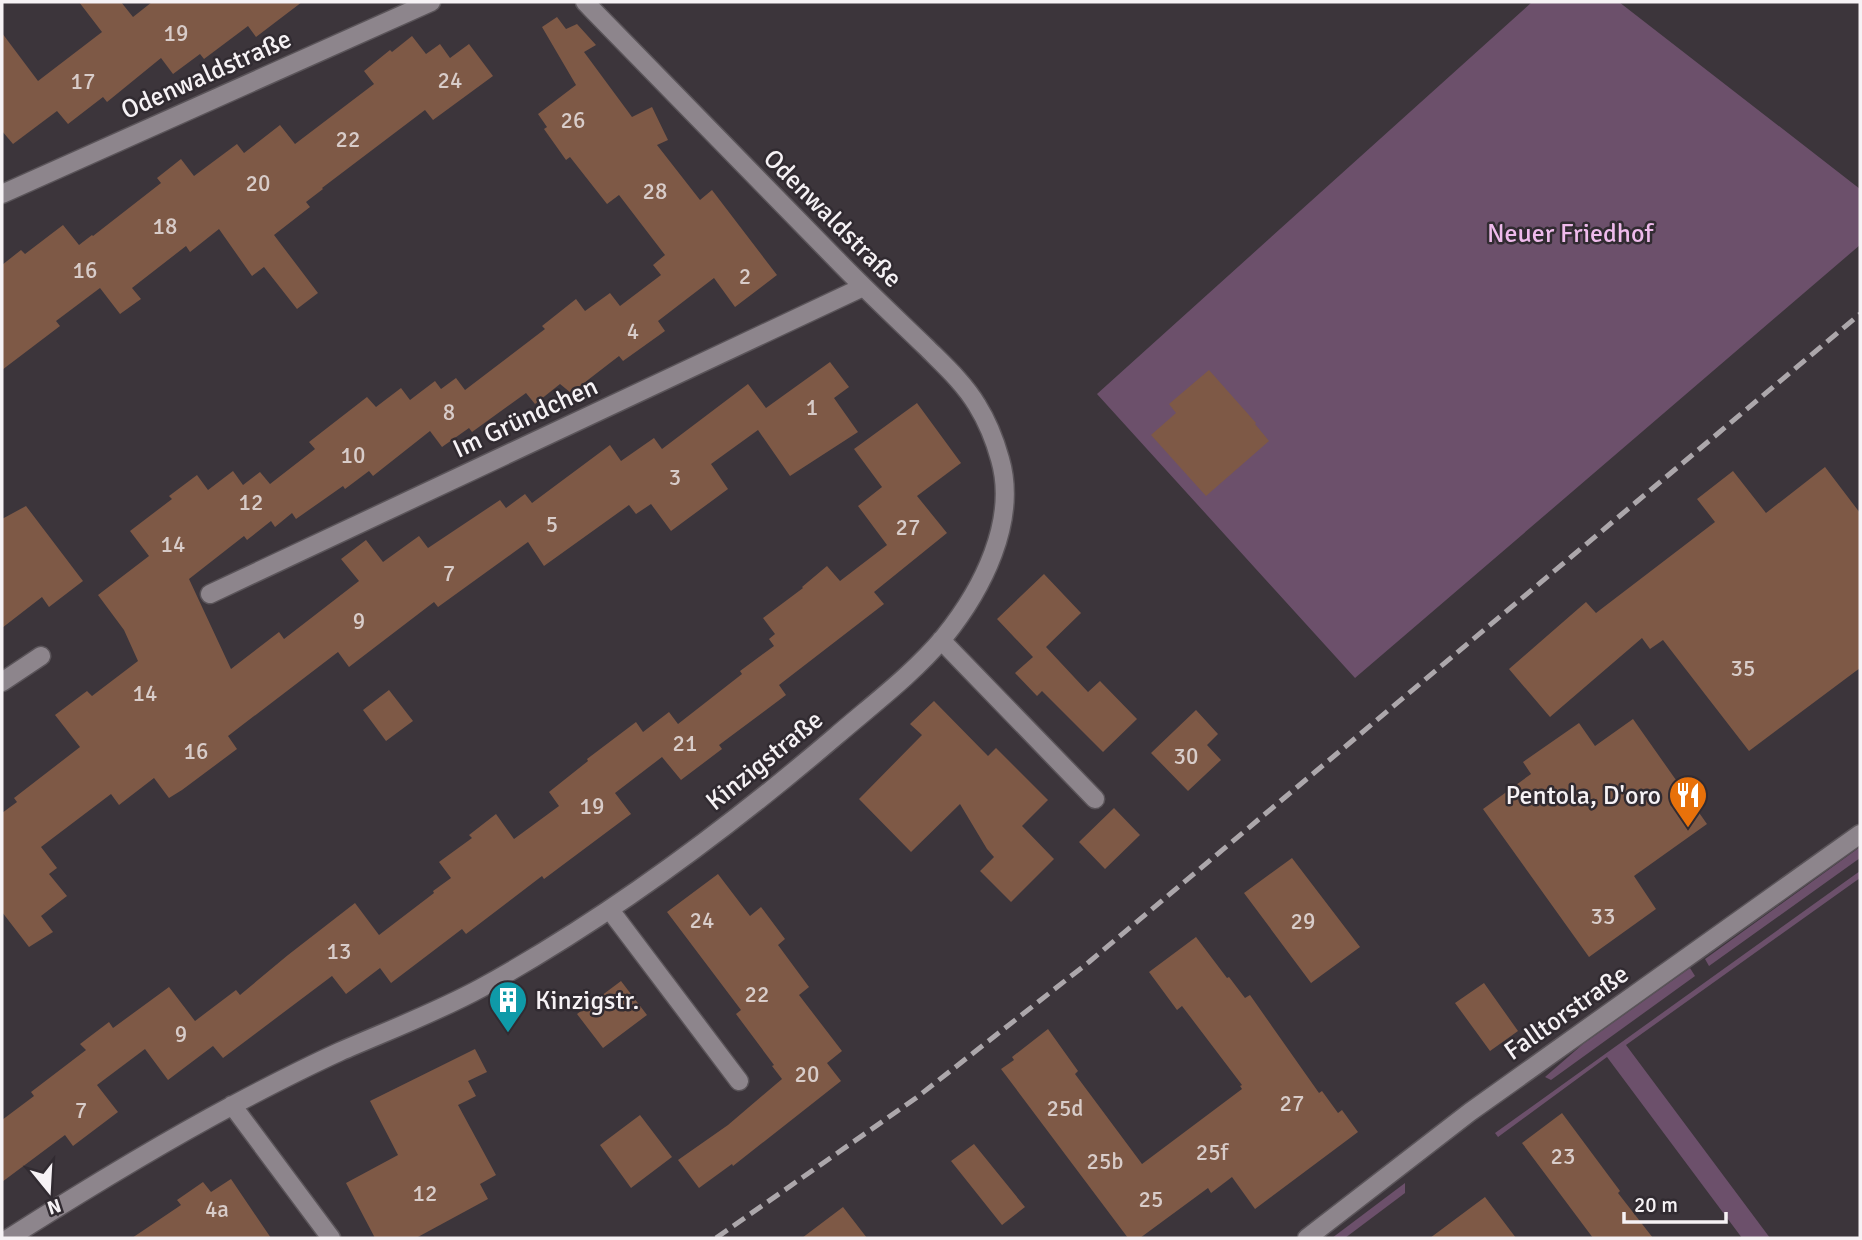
<svg xmlns="http://www.w3.org/2000/svg" width="1862" height="1240" font-family="Signika,sans-serif">
<style>
.green{fill:#6c506b}
.building{fill:#7e5946}
.lines{fill:none;stroke-linecap:round;stroke-linejoin:round}
.street-casing{stroke:#5a5459;stroke-width:21}
.street{stroke:#8d858c;stroke-width:18}
.rail{stroke:#aca7ab;stroke-width:5;stroke-dasharray:14 7;stroke-linecap:butt}
.labels{text-anchor:middle;stroke-width:5;stroke-linejoin:round;paint-order:stroke}
.number-label{font-size:23px;fill:#d8ccc9}
.street-label{font-size:26px;fill:#f6f2f5;stroke:#312b31}
.park-label{font-size:26px;fill:#efbbec;stroke:#312b31}
.poi-label{font-size:26px;fill:#f6f2f5;stroke:#312b31;text-anchor:end}
</style>
<rect width="100%" height="100%" fill="#3c353b"/>
<!-- green -->
<path class="green" d="M1532,2H1619L1860,189V245L1355,678L1097,394Z
M1860,847V858L1709,966L1705,959Z
M1860,871V878L1626,1045L1770,1238H1742L1607,1057L1498,1137L1495,1133Z
M1690,968L1695,976L1551,1080L1545,1077L1583,1044Z
M1405,1183V1193L1345,1238H1332Z"/>
<!-- building -->
<path class="building" d="M79,2H121L133,17L152,2H302L256,37L248,26L204,59L200,54L173,74L161,58L107,102L103,97L68,124L57,111L13,144L2,131V33L38,81L102,32Z
M557,17L566,29L577,24L596,45L584,52L632,117L652,107L668,140L657,145L700,200L712,190L777,275L735,307L714,278L658,321L665,331L623,361L619,356L571,393L560,384L535,404L526,393L472,432L469,428L442,447L430,431L373,476L369,471L345,489L343,486L296,519L292,513L275,527L271,521L247,540L244,536L189,579L231,669L279,632L284,639L359,581L341,559L366,540L383,562L419,536L428,548L500,500L506,508L525,494L532,503L610,445L621,461L654,438L662,449L748,384L766,408L830,362L849,387L834,398L858,432L790,476L758,430L711,464L728,489L671,531L651,504L636,514L629,505L544,566L528,542L438,607L434,602L349,667L338,652L228,736L237,749L182,790L169,798L154,778L119,805L111,794L41,847L57,868L49,874L67,896L41,916L53,932L29,947L2,912V813L17,802L14,798L80,747L55,715L87,691L92,696L138,661L124,630L98,595L149,556L130,531L172,499L169,496L197,475L208,490L233,471L243,485L260,472L270,484L315,449L309,442L367,397L376,407L401,388L410,400L435,381L441,389L456,378L465,390L545,329L542,326L576,299L585,311L610,293L620,306L661,275L653,265L665,255L619,195L607,204L570,157L566,160L544,129L547,127L538,114L576,85L542,27Z
M412,36L426,54L440,44L450,58L469,44L493,76L433,120L425,110L322,188L323,189L306,202L310,207L274,235L318,293L297,309L264,267L252,276L219,229L190,252L186,246L132,288L141,299L120,314L100,288L56,321L60,326L2,370V265L21,250L25,254L63,225L79,245L92,235L93,236L161,183L157,178L181,159L194,176L237,144L244,153L280,125L295,144L374,84L364,71L390,50L392,52Z
M1209,370L1256,423L1255,424L1269,441L1206,496L1151,435L1176,413L1169,404Z
M917,403L961,463L917,496L947,533L874,592L884,604L779,685L786,695L719,745L722,749L681,780L662,757L615,793L631,814L544,879L542,876L466,934L462,929L391,983L380,968L346,994L332,976L223,1058L213,1046L168,1080L145,1049L97,1085L118,1112L73,1146L65,1135L2,1182V1120L34,1096L31,1092L86,1050L80,1044L109,1022L113,1028L169,987L195,1021L236,990L240,995L288,955L355,903L379,935L434,893L433,891L451,878L439,862L472,838L469,835L496,814L514,839L559,806L549,792L588,761L587,759L636,722L643,732L669,712L678,724L742,674L740,671L774,646L769,639L775,634L763,618L803,588L802,587L827,566L840,581L887,545L858,506L882,487L854,449Z
M1825,467L1860,513V668L1749,751L1663,640L1650,649L1642,638L1550,717L1509,669L1586,602L1596,613L1715,522L1697,499L1733,471L1766,513Z
M26,506L83,581L49,607L42,597L2,628V519Z
M1044,574L1081,613L1046,647L1088,692L1100,681L1137,719L1103,752L1042,691L1037,696L1015,673L1033,657L997,619Z
M389,690L413,721L386,741L363,710Z
M934,701L988,756L996,748L1048,800L1022,826L1054,859L1011,902L980,871L994,857L987,849L960,804L911,852L859,799L922,735L910,724Z
M1196,710L1218,734L1207,745L1221,760L1188,791L1151,753Z
M1633,719L1707,824L1634,876L1656,909L1589,957L1483,809L1531,774L1523,762L1579,723L1595,746Z
M1114,808L1140,835L1105,869L1079,842Z
M1292,858L1360,947L1311,983L1244,893Z
M718,874L750,916L761,907L785,939L778,945L809,987L799,995L842,1051L827,1063L841,1081L733,1166L732,1164L699,1188L678,1160L728,1125L782,1079L772,1066L774,1065L736,1014L741,1010L667,912Z
M1196,937L1227,978L1229,977L1245,998L1250,995L1319,1093L1322,1091L1338,1113L1342,1110L1358,1132L1255,1209L1232,1177L1211,1193L1208,1188L1140,1238H1128L1001,1069L1014,1060L1012,1057L1048,1029L1078,1071L1075,1074L1142,1164L1242,1089L1240,1086L1242,1085L1182,1006L1177,1010L1149,972Z
M621,981L647,1015L603,1048L577,1014Z
M1484,983L1518,1031L1490,1051L1455,1003Z
M475,1049L487,1072L468,1081L476,1096L458,1105L496,1175L480,1184L488,1199L416,1238H375L346,1183L398,1155L370,1101Z
M1562,1113L1620,1191L1618,1193L1653,1238H1593L1522,1143Z
M640,1115L672,1157L631,1188L600,1145Z
M974,1144L1025,1207L1002,1225L951,1161Z
M231,1179L271,1238H132L181,1205L177,1200L203,1182L211,1192Z
M1485,1197L1516,1238H1430Z
M843,1207L867,1238H802Z"/>
<g class="lines">
<defs>
<path id="street" d="M2,194L431,2
M210,594L863,287
M941,640L1095,799
M2,682L41,656
M610,910L739,1081
M232,1105L331,1238
M9,1238C83,1191 158,1145 235,1104C269,1086 304,1068 339,1052C387,1031 435,1013 481,988C608,918 726,830 836,736C873,704 913,674 944,637C982,590 1018,521 1000,459C995,441 987,421 977,405C964,383 944,365 926,347C896,318 865,289 836,259C752,173 668,88 585,2
M1307,1238L1470,1112L1860,834"/>
</defs>
<!-- street casing -->
<use href="#street" class="street-casing"/>
<!-- street -->
<use href="#street" class="street"/>
<!-- rail -->
<path class="rail" d="M716,1238L916,1098L1089,962L1860,314"/>
</g>
<!-- icons -->
<defs>
<symbol id="restaurant-pin" viewBox="-11 -11 22 30"><path d="M0 17L-7.5 6A9.5 9.5 0 1 1 7.5 6Z" fill="#e8710a" stroke="#312b31"/><path d="M-5-6h1v4h1v-4h1v4h1v-4h1v5L-1.5 .5V6h-2V.5L-5-1ZM5-6V6H3V1.5H1.5Q1.5-4 5-6Z" fill="#fff"/></symbol>
<symbol id="building-pin" viewBox="-11 -11 22 30"><path d="M0 17L-7.5 6A9.5 9.5 0 1 1 7.5 6Z" fill="#0f9aa8" stroke="#312b31"/><path d="M-4-6H4V6H1V3H-1V6H-4ZM-2.5-4.3h1.7v1.8h-1.7ZM.8-4.3h1.7v1.8H.8ZM-2.5-1h1.7V.8h-1.7ZM.8-1h1.7V.8H.8Z" fill="#fff"/></symbol>
</defs>
<g fill-rule="evenodd">
<use href="#restaurant-pin" x="1666" y="773" width="44" height="60"/>
<use href="#building-pin" x="486" y="978" width="44" height="60"/>
</g>
<g class="labels">
<!-- number labels -->
<g class="number-label">
<text x="176" y="41">19</text>
<text x="450" y="88">24</text>
<text x="83" y="89">17</text>
<text x="573" y="128">26</text>
<text x="348" y="147">22</text>
<text x="258" y="191">20</text>
<text x="655" y="199">28</text>
<text x="165" y="234">18</text>
<text x="85" y="278">16</text>
<text x="745" y="284">2</text>
<text x="633" y="339">4</text>
<text x="812" y="415">1</text>
<text x="449" y="420">8</text>
<text x="353" y="463">10</text>
<text x="675" y="485">3</text>
<text x="251" y="510">12</text>
<text x="552" y="532">5</text>
<text x="908" y="535">27</text>
<text x="173" y="552">14</text>
<text x="449" y="581">7</text>
<text x="359" y="629">9</text>
<text x="1743" y="676">35</text>
<text x="145" y="701">14</text>
<text x="685" y="751">21</text>
<text x="196" y="759">16</text>
<text x="1186" y="764">30</text>
<text x="592" y="814">19</text>
<text x="1603" y="924">33</text>
<text x="702" y="928">24</text>
<text x="1303" y="929">29</text>
<text x="339" y="959">13</text>
<text x="757" y="1002">22</text>
<text x="181" y="1042">9</text>
<text x="807" y="1082">20</text>
<text x="1292" y="1111">27</text>
<text x="1065" y="1116">25d</text>
<text x="81" y="1118">7</text>
<text x="1212" y="1160">25f</text>
<text x="1563" y="1164">23</text>
<text x="1105" y="1169">25b</text>
<text x="425" y="1201">12</text>
<text x="1151" y="1207">25</text>
<text x="217" y="1217">4a</text>
</g>
<!-- street labels -->
<g class="street-label">
<text transform="translate(206 74) rotate(-24)" y="9">Odenwaldstraße</text>
<text transform="translate(833 218) rotate(45)" y="9">Odenwaldstraße</text>
<text transform="translate(525 417) rotate(-25)" y="9">Im Gründchen</text>
<text transform="translate(764 760) rotate(-39)" y="9">Kinzigstraße</text>
<text transform="translate(1566 1012) rotate(-35)" y="9">Falltorstraße</text>
</g>
<!-- park labels -->
<g class="park-label">
<text x="1570" y="242">Neuer Friedhof</text>
</g>
<!-- poi labels -->
<g class="poi-label">
<text x="1661" y="804">Pentola, D'oro</text>
<text x="535" y="1009" text-anchor="start">Kinzigstr.</text>
</g>
</g>
<!-- border -->
<rect width="1862" height="1240" fill="none" stroke="#f6f2f5" stroke-width="7"/>
<!-- north arrow -->
<g transform="translate(49 1191) rotate(162)" stroke="#312b31" stroke-width="5" paint-order="stroke">
<path d="M0-5L12 26L0 18L-12 26Z" fill="#f6f2f5"/>
<text y="-10" font-size="19" font-weight="bold" text-anchor="middle" fill="#f6f2f5">N</text>
</g>
<!-- scale -->
<path d="M1624 1212v10h102v-10" fill="none" stroke="#f6f2f5" stroke-width="3.5"/>
<text x="1634" y="1212" font-size="21" fill="#f6f2f5" stroke="#312b31" stroke-width="5" paint-order="stroke">20 m</text>
</svg>
